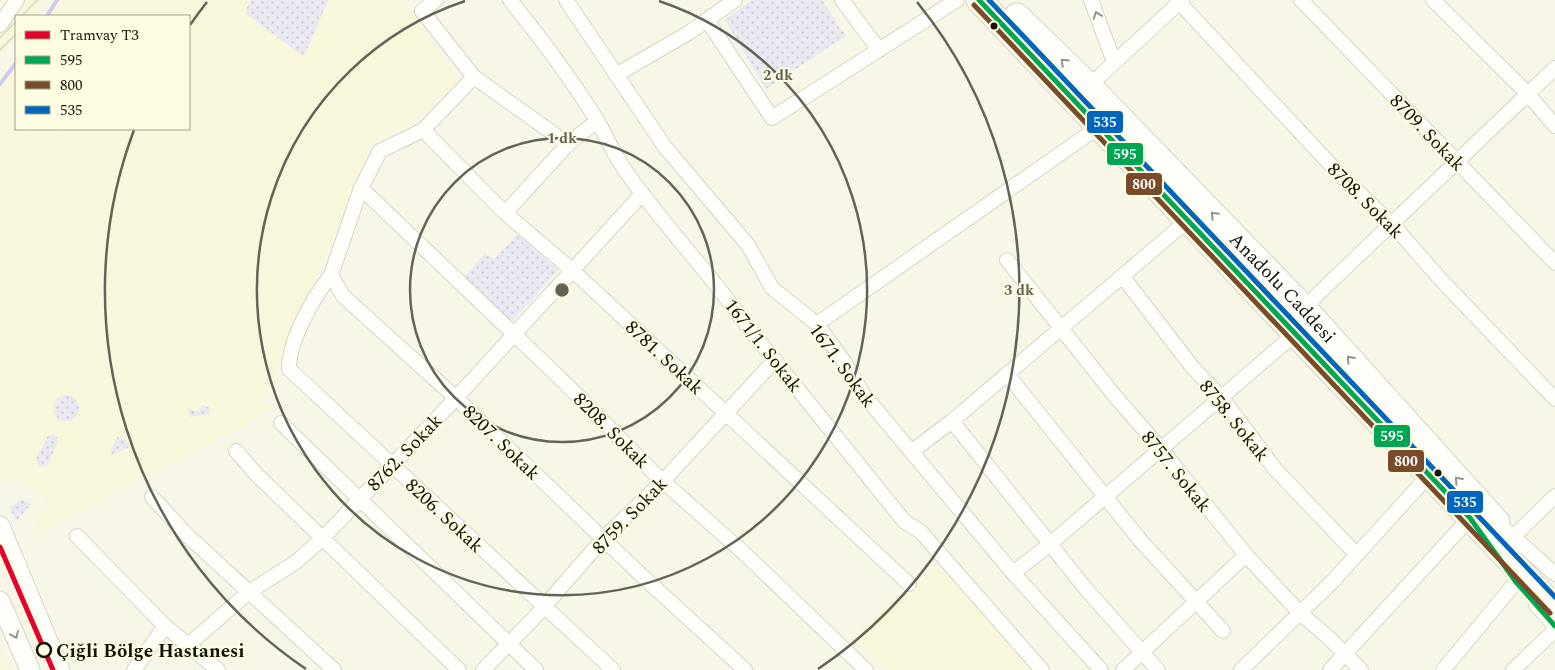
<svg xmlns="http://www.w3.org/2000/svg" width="1555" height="670" font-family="Spectral,serif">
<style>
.built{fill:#f8f7dc}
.industrial{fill:url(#industrial-furrows)}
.grass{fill:url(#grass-dots)}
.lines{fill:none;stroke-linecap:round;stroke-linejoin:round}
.stream{stroke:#cccced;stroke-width:4}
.street-casing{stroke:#d4d4c7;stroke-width:16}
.secondary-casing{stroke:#d4d4c7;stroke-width:21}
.highway-casing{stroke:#d4d4c7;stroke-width:27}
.street{stroke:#fefefb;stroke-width:14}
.secondary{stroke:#fefefb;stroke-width:19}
.highway{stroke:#fefefb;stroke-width:25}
.bus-1-casing{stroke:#fefde1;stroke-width:9}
.bus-2-casing{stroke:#fefde1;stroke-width:9}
.bus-3-casing{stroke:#fefde1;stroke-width:9}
.bus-1{stroke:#00a651;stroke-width:5}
.bus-2{stroke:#7a4b2a;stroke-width:5}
.bus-3{stroke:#0065bd;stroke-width:5}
.tram-1-casing{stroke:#fefde1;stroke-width:9}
.tram-1{stroke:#e4002b;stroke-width:5}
.oneway{stroke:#95958f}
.ring{fill:none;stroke:#646357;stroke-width:2.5}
.bus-dot{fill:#14140a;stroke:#fefde1;stroke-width:2}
.stop-dot{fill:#fefde1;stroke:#14140a;stroke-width:2.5}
.labels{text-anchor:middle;stroke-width:4;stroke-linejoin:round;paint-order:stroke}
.street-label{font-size:19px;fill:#14140a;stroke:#fefde1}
.stop-label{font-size:19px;font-weight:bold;fill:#14140a;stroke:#fefde1;text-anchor:start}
.centre{fill:#646357;stroke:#fefde1;stroke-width:2.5}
.ring-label{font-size:15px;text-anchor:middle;font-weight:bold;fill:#646357;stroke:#fefde1;stroke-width:4;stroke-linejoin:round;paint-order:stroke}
.line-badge{stroke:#fefde1;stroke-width:2}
.badge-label{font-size:14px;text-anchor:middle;font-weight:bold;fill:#fff}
</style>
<defs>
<pattern id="industrial-furrows" width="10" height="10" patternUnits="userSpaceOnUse" patternTransform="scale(1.25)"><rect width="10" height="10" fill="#f8f7dc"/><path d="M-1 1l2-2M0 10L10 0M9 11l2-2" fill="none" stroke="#d4d3bb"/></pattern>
<pattern id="grass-dots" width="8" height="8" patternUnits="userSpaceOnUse" patternTransform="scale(1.25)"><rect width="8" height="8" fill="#e9e9f2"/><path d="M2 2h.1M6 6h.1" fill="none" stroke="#c7c7ce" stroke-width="1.8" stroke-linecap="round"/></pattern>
</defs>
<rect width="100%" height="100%" fill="#f8f7e7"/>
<!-- built -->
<path class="built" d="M64,0H404L460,80L421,116L370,145L342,218L277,372L263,399L274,409L32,537L46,497L12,481L2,485L0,481V91L16,68V129H189V16H52Z
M942,562L1040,670H888L852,635Z
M0,643L12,670H0Z"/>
<!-- industrial -->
<path class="industrial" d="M0,0H47L33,16H16V35L0,54Z"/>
<!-- grass -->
<path class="grass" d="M250,0H328L304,57L245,13Z
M752,0H822L846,36L766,89L725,20Z
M518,234L558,270L512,322L465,276L485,253L494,259Z
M53 408a13 13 0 1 1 26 0a13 13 0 1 1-26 0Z
M202,405L210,408L209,414L189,417V409L199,412Z
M52,434L57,437L58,441L48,465L40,467L36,459L48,436Z
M117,437L125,439L129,445L128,448L110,456Z
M21,499L31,504L16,522L10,508Z"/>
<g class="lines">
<!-- stream -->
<path class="stream" d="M47,16L57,0
M0,84L16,63"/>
<defs>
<path id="street" d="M436,0L422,11L474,77L568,144
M510,0C541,38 571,79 597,120C607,138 615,157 627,173C664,226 710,273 747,326L904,521L921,532L1042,670
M566,0L665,147L748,245L772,288L817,324L845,363L863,394L1013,573L1101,670
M842,0L879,50
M1091,0L1114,62
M1177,0L1342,177L1392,224L1442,281L1555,399
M1301,0L1555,263
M1433,0L1528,94L1555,126
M707,20L772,118L957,0
M0,25L17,0
M616,75L690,32L735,0
M474,77L423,130L380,151L361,188L331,275L343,296L456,398L641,575L745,670
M1089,86L1182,0
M423,130L505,213L572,270L909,584
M361,188L565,383L656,475L745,554L866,670
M505,213L568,144L597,121
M1007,260L1114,395L1161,449L1246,555L1299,612L1329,638L1361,670
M331,275C313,298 289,340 289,369L613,670
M1123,277L1193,368L1222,398L1275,469L1357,555
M1305,309L1319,293L1555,68
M817,324L1100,126
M1007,374L1140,540L1223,631
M952,421L1086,589L1158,670
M281,423L536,670
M236,451L256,474L459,670
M911,452L952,421L1187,221
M152,497L188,536L334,670
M1492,518L1555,574
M77,536L165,626L218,670
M1513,537L1555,496
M1013,573L1050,544L1295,334
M1536,605L1555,626
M188,645L249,592L296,562L323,538L456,398L642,194
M134,670L165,626
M483,670L535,617L603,539L663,481L775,360
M1123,670L1246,555
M1241,670L1332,582L1428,476
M1330,670L1470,518
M1443,670L1516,582
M1513,670L1555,630"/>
<path id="secondary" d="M0,526L60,670
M0,601L30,670"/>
<g id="highway">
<path d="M979,0L1555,608"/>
<path id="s1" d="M1017,16L1089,86L1305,309L1497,522"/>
</g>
</defs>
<!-- street casing -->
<use href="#street" class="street-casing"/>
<!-- secondary casing -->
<use href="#secondary" class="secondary-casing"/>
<!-- highway casing -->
<use href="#highway" class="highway-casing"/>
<!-- street -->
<use href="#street" class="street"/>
<!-- secondary -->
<use href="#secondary" class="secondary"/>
<!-- highway -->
<use href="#highway" class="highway"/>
<defs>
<path id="bus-1" d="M979,0L1470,518L1516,582L1555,626"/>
<path id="bus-2" d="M974,5L1550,613"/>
<path id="bus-3" d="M989,0L1555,597"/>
</defs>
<!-- bus-1 casing -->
<use href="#bus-1" class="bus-1-casing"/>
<!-- bus-2 casing -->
<use href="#bus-2" class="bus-2-casing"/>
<!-- bus-3 casing -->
<use href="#bus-3" class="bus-3-casing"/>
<!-- bus-1 -->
<use href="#bus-1" class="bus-1"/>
<!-- bus-2 -->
<use href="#bus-2" class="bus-2"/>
<!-- bus-3 -->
<use href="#bus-3" class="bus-3"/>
<defs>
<path id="tram-1" d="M0,547L53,670"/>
</defs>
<!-- tram-1 casing -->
<use href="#tram-1" class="tram-1-casing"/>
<!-- tram-1 -->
<use href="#tram-1" class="tram-1"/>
</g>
<!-- one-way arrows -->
<defs><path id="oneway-chevron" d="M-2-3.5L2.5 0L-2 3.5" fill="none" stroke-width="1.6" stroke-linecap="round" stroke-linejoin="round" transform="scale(1.25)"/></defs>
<g class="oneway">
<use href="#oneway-chevron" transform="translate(1097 15) rotate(-110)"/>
<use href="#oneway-chevron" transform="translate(1064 62) rotate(-136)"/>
<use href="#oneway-chevron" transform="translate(1214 215) rotate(-134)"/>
<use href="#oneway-chevron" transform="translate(1350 359) rotate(-132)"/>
<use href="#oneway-chevron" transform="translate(1458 480) rotate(-132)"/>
<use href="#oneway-chevron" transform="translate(15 635) rotate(67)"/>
</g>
<!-- distance rings -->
<g class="ring">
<circle cx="562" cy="290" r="152"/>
<path d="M659 1A305 305 0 1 1 465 1"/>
<path d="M306 669A457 457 0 0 1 134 130M190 25A457 457 0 0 1 207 2M917 2A457 457 0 0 1 818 669"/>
</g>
<!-- markers -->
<g class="bus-dot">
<circle cx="994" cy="26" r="4.5"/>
<circle cx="1438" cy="473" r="4.5"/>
</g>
<circle class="stop-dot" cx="44" cy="650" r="7"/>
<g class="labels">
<!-- street labels -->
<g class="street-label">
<text transform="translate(1428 132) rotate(46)" y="7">8709. Sokak</text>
<text transform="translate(1366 200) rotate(45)" y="7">8708. Sokak</text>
<text dy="7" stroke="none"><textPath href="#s1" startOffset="380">Anadolu Caddesi</textPath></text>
<text transform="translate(764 345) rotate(52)" y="7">1671/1. Sokak</text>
<text transform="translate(665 357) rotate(43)" y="7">8781. Sokak</text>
<text transform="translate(843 365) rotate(54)" y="7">1671. Sokak</text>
<text transform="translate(1235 420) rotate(51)" y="7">8758. Sokak</text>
<text transform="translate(612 430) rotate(45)" y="7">8208. Sokak</text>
<text transform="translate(502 442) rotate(44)" y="7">8207. Sokak</text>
<text transform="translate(404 452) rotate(-46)" y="7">8762. Sokak</text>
<text transform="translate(1177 471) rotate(51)" y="7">8757. Sokak</text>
<text transform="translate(445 515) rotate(43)" y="7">8206. Sokak</text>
<text transform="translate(629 515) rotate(-46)" y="7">8759. Sokak</text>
</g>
<!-- stop labels -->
<g class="stop-label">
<text x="56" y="657">Çiğli Bölge Hastanesi</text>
</g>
</g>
<circle cx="562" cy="290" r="8" class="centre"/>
<g class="ring-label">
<text x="778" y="80">2 dk</text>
<text x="562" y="143">1 dk</text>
<text x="1019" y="295">3 dk</text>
</g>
<g class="line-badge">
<rect x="1086" y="110" width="38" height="24" rx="5" fill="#0065bd"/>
<rect x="1106" y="142" width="38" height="24" rx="5" fill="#00a651"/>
<rect x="1125" y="172" width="38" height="24" rx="5" fill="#7a4b2a"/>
<rect x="1373" y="424" width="38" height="24" rx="5" fill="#00a651"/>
<rect x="1387" y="449" width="38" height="24" rx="5" fill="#7a4b2a"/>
<rect x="1446" y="490" width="38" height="24" rx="5" fill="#0065bd"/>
</g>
<g class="badge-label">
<text x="1105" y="127">535</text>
<text x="1125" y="159">595</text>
<text x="1144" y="189">800</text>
<text x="1392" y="441">595</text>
<text x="1406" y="466">800</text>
<text x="1465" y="507">535</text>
</g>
<!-- legend -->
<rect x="15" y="15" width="175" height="115" fill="#fefde1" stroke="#a0a08b"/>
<rect x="25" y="31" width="25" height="8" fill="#e4002b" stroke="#a0a08b"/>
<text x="60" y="40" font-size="15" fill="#14140a">Tramvay T3</text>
<rect x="25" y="56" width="25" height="8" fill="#00a651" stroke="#a0a08b"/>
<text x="60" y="65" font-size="15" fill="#14140a">595</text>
<rect x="25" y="81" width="25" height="8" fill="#7a4b2a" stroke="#a0a08b"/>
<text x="60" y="90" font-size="15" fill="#14140a">800</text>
<rect x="25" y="106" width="25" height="8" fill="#0065bd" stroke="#a0a08b"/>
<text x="60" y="115" font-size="15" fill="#14140a">535</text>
</svg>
